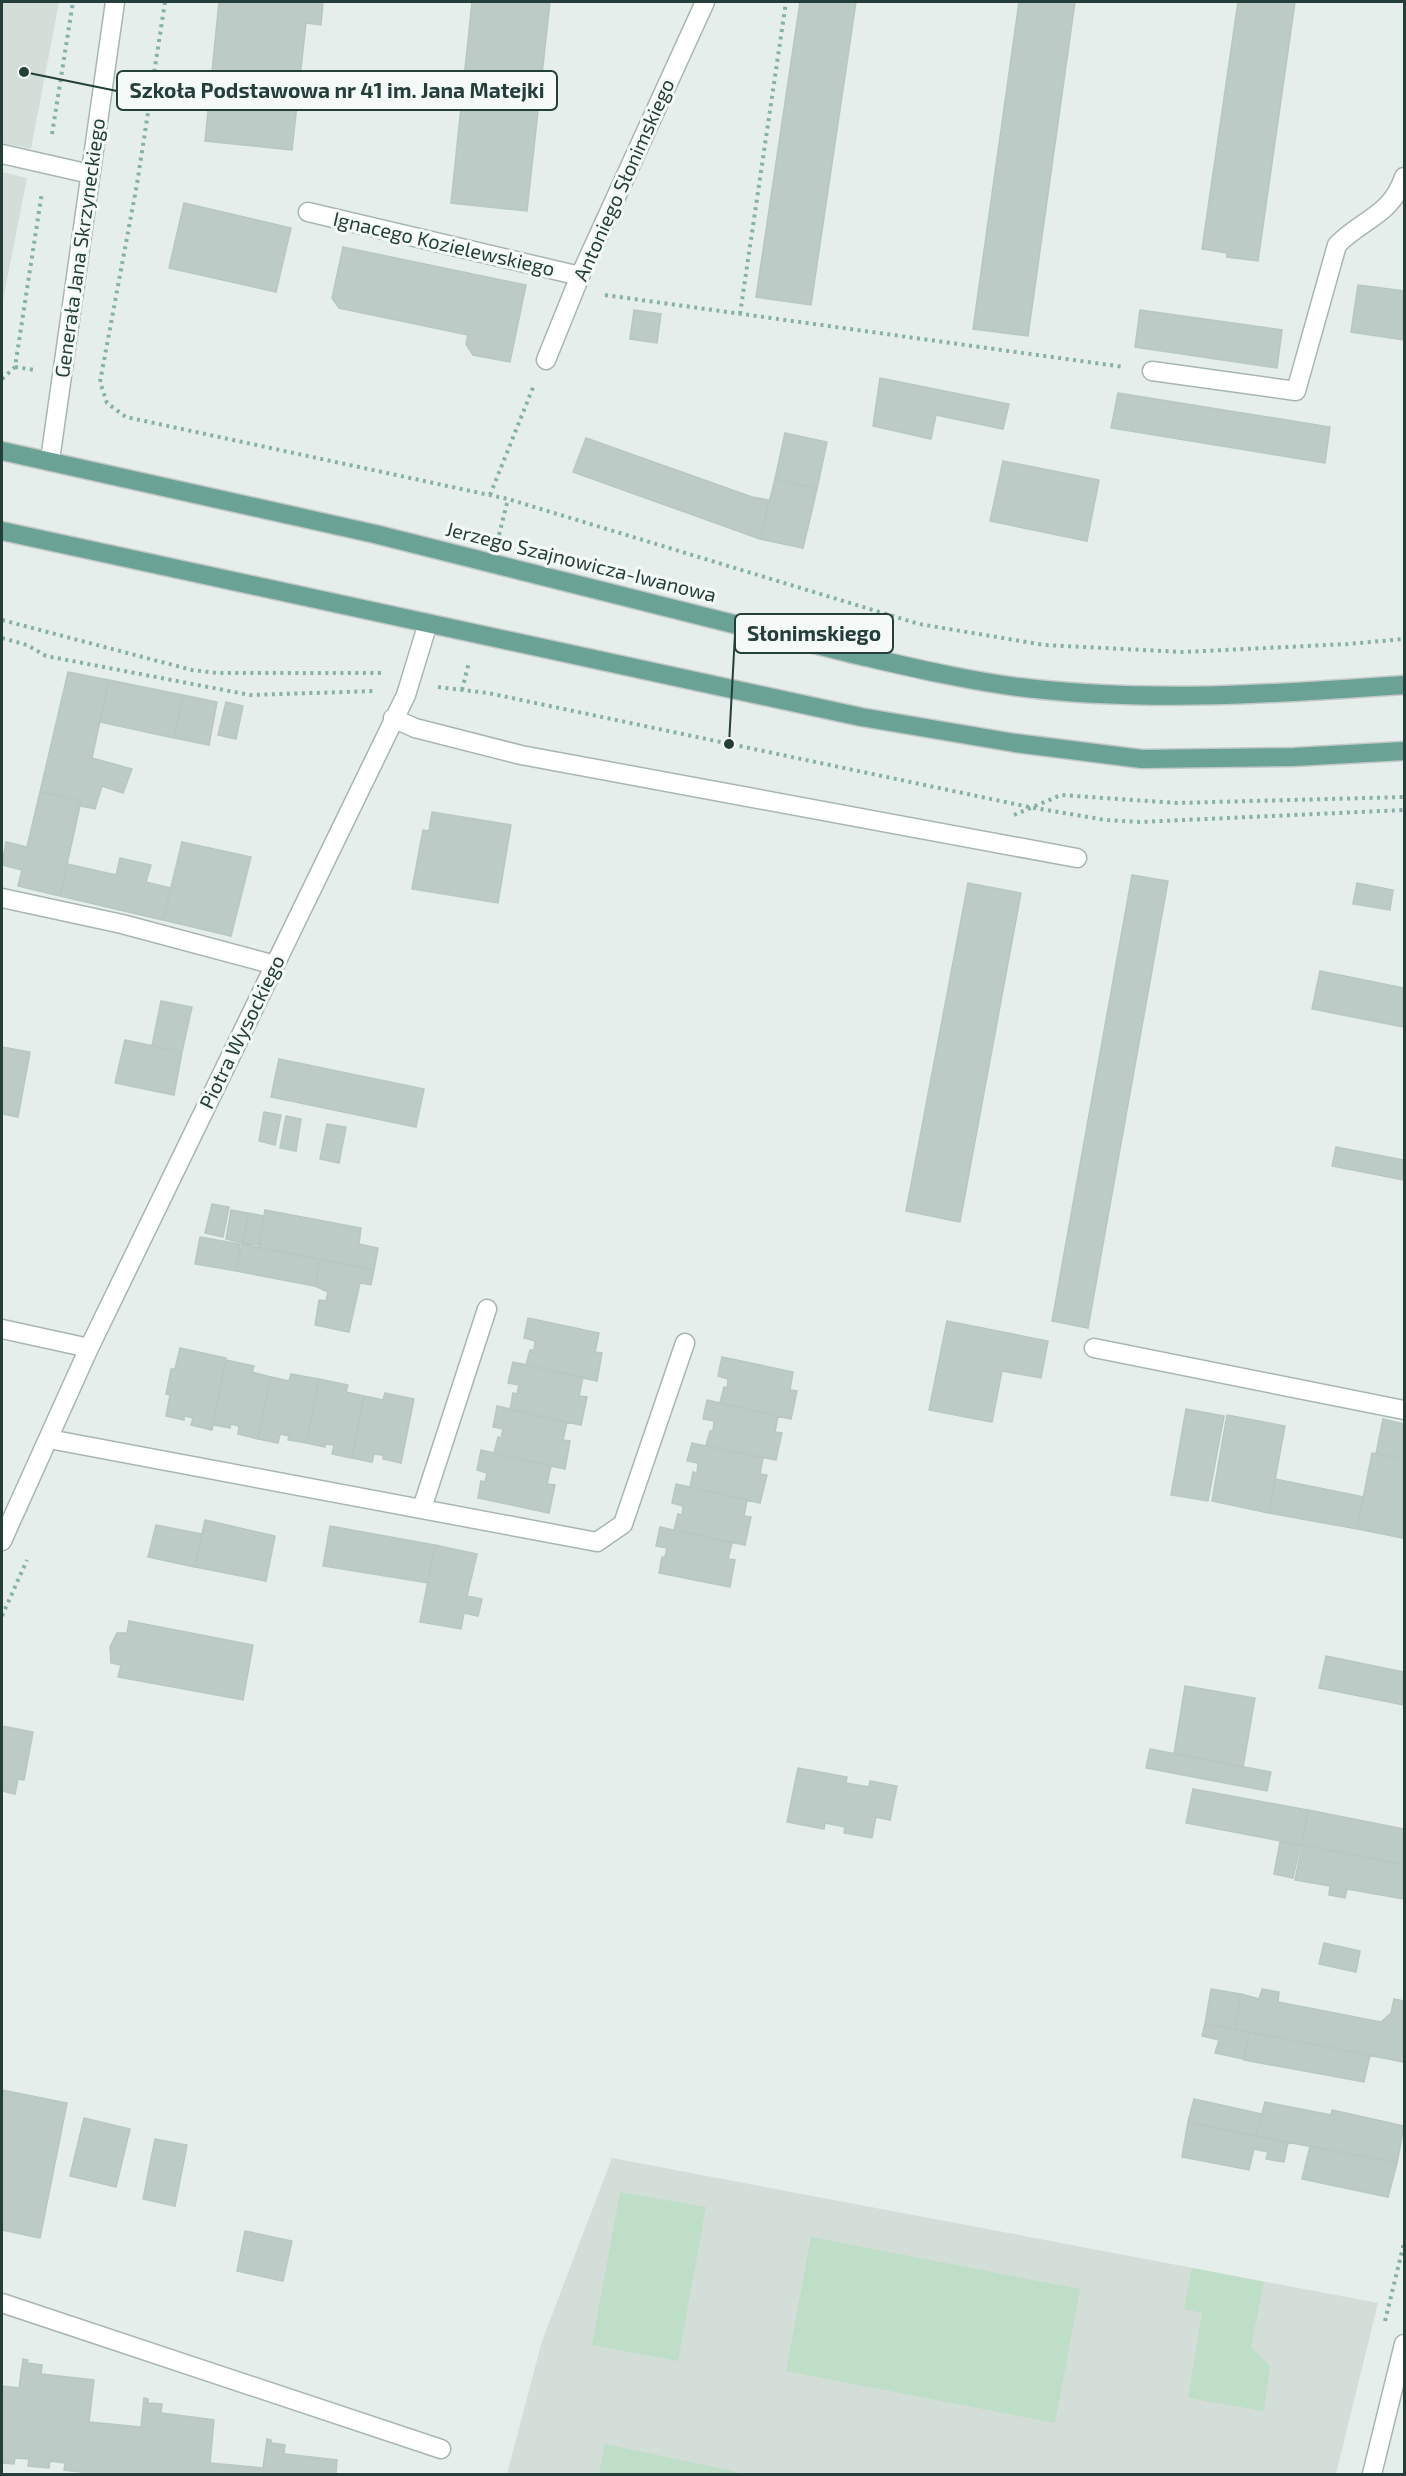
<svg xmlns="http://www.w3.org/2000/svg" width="1406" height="2476" font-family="'Exo 2',sans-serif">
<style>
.built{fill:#d3ded9}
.green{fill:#bedec7}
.building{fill:#bdcbc6;stroke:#b7c7c1;stroke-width:1.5}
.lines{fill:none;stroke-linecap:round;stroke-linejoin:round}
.minor-casing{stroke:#a7b6b1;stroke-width:21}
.major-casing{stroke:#c2c9c8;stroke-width:21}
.path{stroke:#86b1a4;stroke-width:4;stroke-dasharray:3 4.5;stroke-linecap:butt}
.minor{stroke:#fff;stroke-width:18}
.major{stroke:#6aa295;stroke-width:18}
.labels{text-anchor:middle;stroke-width:6;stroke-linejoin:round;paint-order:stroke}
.street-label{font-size:20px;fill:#243f39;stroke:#f5faf8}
.leader{fill:none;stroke:#243f39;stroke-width:2}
.callout-dot{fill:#243f39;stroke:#f5faf8;stroke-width:2}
.callout{fill:#f5faf8;stroke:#243f39;stroke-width:2}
.callout-label{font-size:21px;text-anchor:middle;font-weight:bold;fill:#243f39}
</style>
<rect width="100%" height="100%" fill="#e5eeea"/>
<!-- built -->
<path class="built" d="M2,2H59L31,149L2,143Z
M2,172L27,178L2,305Z
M612,2158L1378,2303L1336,2474H507L542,2341Z"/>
<!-- green -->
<path class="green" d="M620,2192L706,2207L678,2361L592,2345Z
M811,2237L1080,2289L1055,2423L786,2371Z
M1192,2268L1264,2282L1251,2347L1270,2366L1264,2411L1188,2398L1202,2313L1184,2309Z
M605,2444L747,2474H599Z"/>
<!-- building -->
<path class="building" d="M219,2H323L321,25L306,23L292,150L205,141Z
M472,2H550L527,211L451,203Z
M800,2H856L811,305L756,297Z
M1019,2H1075L1028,336L973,329Z
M1238,2H1295L1258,261L1227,257V253L1202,249Z
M184,203L291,228L276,292L169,268Z
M343,247L526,285L510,362L473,355L466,344L468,335L339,308L332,298Z
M1358,285L1404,291V340L1351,332Z
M634,310L661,314L657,343L630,339Z
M1140,310L1282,330L1277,368L1135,347Z
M880,378L1009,404L1003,429L936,415L931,439L873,426Z
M1118,393L1330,427L1325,463L1111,428Z
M785,433L827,442L817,489L775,479Z
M586,438L752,497L769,500L760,539L573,472Z
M1003,461L1099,480L1087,541L990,521Z
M775,479L817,489L803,548L760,539Z
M68,672L109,680L92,758L132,769L123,793L102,786L95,809L80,806L81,801L40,792Z
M109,680L183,695L174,738L100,722Z
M183,695L217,702L209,745L174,738Z
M226,702L243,706L236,739L218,735Z
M40,792L81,801L60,896L18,886L22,870L2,865L6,842L27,847Z
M432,812L511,825L498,903L412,889L423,830L429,831Z
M182,842L251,857L231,936L163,920Z
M120,858L151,865L146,882L171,888L163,920L60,896L67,864L116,875Z
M1132,875L1168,881L1088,1328L1052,1321Z
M968,883L1021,893L960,1222L906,1211Z
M1357,883L1393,890L1390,910L1353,904Z
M1320,971L1404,988V1027L1312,1009Z
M161,1001L192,1007L182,1052L152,1046Z
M125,1040L182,1052L174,1095L115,1083Z
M2,1047L30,1052L18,1117L2,1114Z
M279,1059L424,1089L416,1127L271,1097Z
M264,1112L281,1115L275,1145L259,1141Z
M286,1116L301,1119L296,1151L280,1148Z
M327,1124L346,1127L339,1163L320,1159Z
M1336,1147L1404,1160V1180L1332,1166Z
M212,1204L229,1207L223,1237L205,1233Z
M231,1210L248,1213L243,1243L226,1239Z
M265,1210L361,1228L359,1244L378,1248L374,1270L259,1248Z
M248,1213L264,1216L259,1245L243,1243Z
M200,1237L240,1244L236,1271L195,1264Z
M242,1244L320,1259L315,1286L236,1271Z
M320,1259L374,1270L371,1285L360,1283L349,1332L315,1325L319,1300L326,1301L328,1292L315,1286Z
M528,1318L599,1333L595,1352L602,1353L597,1381L526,1365L530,1350H534L535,1341L524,1338Z
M947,1321L1048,1341L1041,1378L1002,1371L992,1422L929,1410Z
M180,1348L226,1358L212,1430L191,1425L193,1418L184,1416V1420L166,1416L170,1395L166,1394L171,1369H175Z
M722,1357L793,1372L790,1390L797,1391L791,1419L720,1403L724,1387L727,1388L728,1379L718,1376Z
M226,1360L254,1366L252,1372L271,1377L258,1439L238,1434L239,1426L231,1424L230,1428L213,1425Z
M513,1362L583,1377L579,1396L587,1397L581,1425L510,1410L513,1393L517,1394L519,1385L508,1383Z
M291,1374L319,1379L306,1443L288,1440L289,1436L280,1434L278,1443L258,1439L271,1377L289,1381Z
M319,1379L348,1385L346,1392L364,1396L352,1458L332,1454L334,1445L325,1444V1447L306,1443Z
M385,1393L414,1399L401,1463L383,1459V1455L374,1454L372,1462L352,1458L364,1396L383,1400Z
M707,1400L778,1416L775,1432L782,1433L776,1460L706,1446L710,1431H713L714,1421L703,1419Z
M497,1406L567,1422L563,1440L570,1441L565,1469L494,1453L498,1437L501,1438L503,1429L493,1427Z
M1186,1409L1224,1416L1208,1501L1171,1495Z
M1227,1415L1285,1426L1269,1513L1212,1501Z
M1383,1419L1404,1424V1459L1376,1454Z
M692,1443L763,1458L760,1474L767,1475L760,1503L690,1487L693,1472L697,1473L698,1463L687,1461Z
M481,1450L551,1466L547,1484L555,1485L549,1513L478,1498L481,1481L485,1482L487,1473L477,1470Z
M1372,1453L1404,1459L1403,1538L1357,1529Z
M1275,1479L1364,1497L1357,1529L1269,1513Z
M676,1484L747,1500L744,1516L751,1517L745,1545L674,1530L678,1514L682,1515L683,1506L672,1503Z
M205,1520L275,1536L266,1581L195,1567Z
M156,1525L202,1534L195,1567L148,1557Z
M330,1526L435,1545L428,1583L323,1566Z
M660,1527L732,1543L728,1559L735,1560L730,1587L659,1573L662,1557H665L667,1548L656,1546Z
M435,1545L477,1554L467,1596L482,1599L478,1616L464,1613L461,1629L420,1622Z
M129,1621L253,1645L243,1700L118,1677L121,1665L111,1663L110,1647L117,1633H127Z
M1326,1656L1404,1672V1705L1319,1688Z
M1185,1686L1255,1698L1243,1767L1174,1754Z
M2,1726L33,1732L24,1780L18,1779L15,1794L2,1791Z
M1150,1749L1271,1772L1267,1791L1146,1768Z
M798,1768L847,1777L846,1783L869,1787L870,1781L897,1786L890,1820L876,1817L872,1838L844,1833L845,1827L825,1823L824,1829L787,1822Z
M1193,1789L1308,1810L1302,1845L1186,1823Z
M1308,1810L1404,1829V1865L1302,1845Z
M1280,1842L1300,1846L1293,1878L1274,1874Z
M1302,1845L1404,1865V1899L1347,1889L1345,1898L1329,1895L1330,1886L1295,1880Z
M1324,1943L1360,1951L1356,1972L1319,1964Z
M1211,1989L1241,1994L1235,2029L1205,2024Z
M1262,1989L1279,1992L1278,2002L1381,2022L1391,2013L1394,1999L1404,2001V2062L1235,2029L1241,1994L1259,1999Z
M1205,2024L1249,2032L1244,2059L1215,2053L1219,2040L1202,2036Z
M1249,2032L1370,2055L1364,2082L1244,2060Z
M2,2090L67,2103L40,2238L2,2230Z
M1194,2099L1262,2114L1256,2136L1188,2122Z
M1265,2102L1331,2115L1332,2110L1404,2126L1397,2163L1256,2136Z
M84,2118L130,2129L116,2187L70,2176Z
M1188,2122L1288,2142L1284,2162L1266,2159L1268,2152L1254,2149L1249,2170L1182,2157Z
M155,2139L187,2145L175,2206L143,2199Z
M1310,2146L1397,2163L1388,2197L1302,2179Z
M245,2231L292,2241L283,2281L237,2271Z
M23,2359L28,2360L27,2363L42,2365L41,2374L94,2380L89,2422L141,2427L144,2398L148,2399V2403L162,2404L161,2413L214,2420L210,2463L263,2468L267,2439L271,2440V2443L285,2445L284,2454L337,2460L336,2474H81L82,2472L64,2470L65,2463L50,2461L49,2468L28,2466L29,2459L15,2458L14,2464L2,2463V2386L19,2388Z"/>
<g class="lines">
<defs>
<path id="minor" d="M2,154L90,174
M308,212L580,276
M546,360L580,276L705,2
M1152,371L1296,391L1337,245C1362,219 1391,216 1404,177
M50,460L115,2
M393,718L415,728L521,755L1077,858
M2,898L122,924L275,965
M2,1329L89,1348
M1094,1348L1404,1410
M49,1439L597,1542L623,1524L685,1343
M422,1508L487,1309
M2,1541L89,1348L406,695L428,623
M2,2303L441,2449
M1372,2474L1404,2344"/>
<path id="major" d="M2,451L375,534L857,655C910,667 964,680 1018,687C1146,703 1276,694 1404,685
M2,531L861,717L1015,743L1142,759L1294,757L1404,751"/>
</defs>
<!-- minor casing -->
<use href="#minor" class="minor-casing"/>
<!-- major casing -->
<use href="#major" class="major-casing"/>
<!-- path -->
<path class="path" d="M165,2L137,184L100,382L107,403L126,417L508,499L919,624L1044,645L1183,652L1348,644L1404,639
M52,134L73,2
M605,295L1124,367
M740,314L786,2
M15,367L35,370
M2,379L15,367L42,192
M490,495L534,385
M499,535L508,499
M2,620L192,670L217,673H381
M2,638L27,645L46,656L250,695L376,691
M438,687L488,693L1029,807L1105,820L1140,822L1404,810
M462,690L469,662
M1014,815L1061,795L1177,803L1404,797
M2,1616L27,1560
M1385,2321L1404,2243"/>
<!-- minor -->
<use href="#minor" class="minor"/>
<!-- major -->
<use href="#major" class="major"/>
</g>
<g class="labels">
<!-- street labels -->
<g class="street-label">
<text transform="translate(624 180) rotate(-66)" y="7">Antoniego Słonimskiego</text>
<text transform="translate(444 244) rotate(13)" y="7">Ignacego Kozielewskiego</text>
<text transform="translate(80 248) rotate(-82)" y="7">Generała Jana Skrzyneckiego</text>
<text transform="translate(581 562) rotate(14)" y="7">Jerzego Szajnowicza-Iwanowa</text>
<text transform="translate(242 1032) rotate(-64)" y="7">Piotra Wysockiego</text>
</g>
</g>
<!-- callouts -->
<path class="leader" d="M24 72L117 91M729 744L735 634"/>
<g class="callout-dot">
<circle cx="24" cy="72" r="6"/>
<circle cx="729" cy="744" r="6"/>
</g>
<g class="callout">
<rect x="117" y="71" width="440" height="39" rx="6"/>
<rect x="735" y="614" width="158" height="39" rx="6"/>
</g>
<g class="callout-label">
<text x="337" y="98">Szkoła Podstawowa nr 41 im. Jana Matejki</text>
<text x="814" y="641">Słonimskiego</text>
</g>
<!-- border -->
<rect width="1406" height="2476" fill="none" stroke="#243f39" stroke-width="6"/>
</svg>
